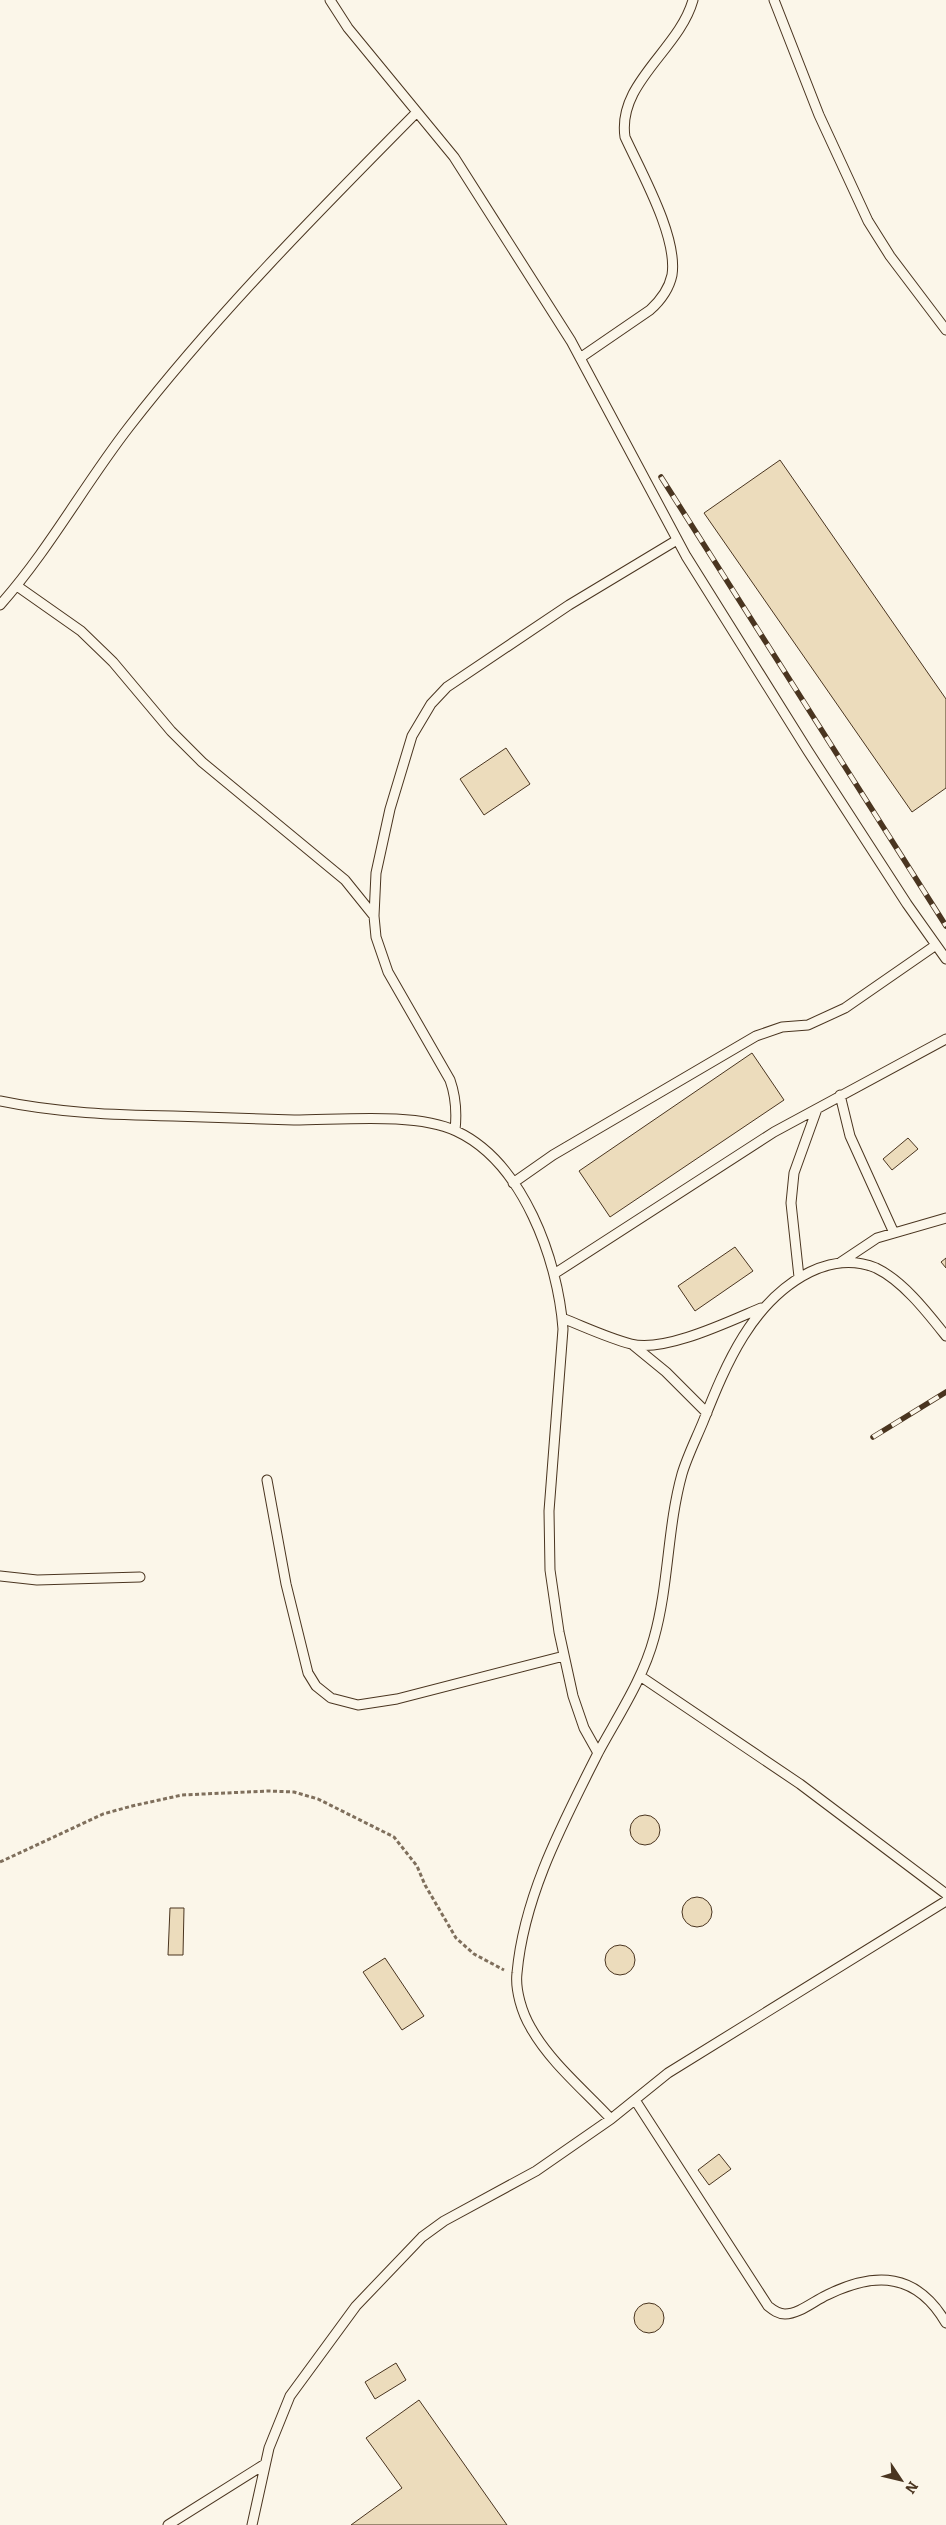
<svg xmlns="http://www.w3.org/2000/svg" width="946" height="2525" font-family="Bitter,serif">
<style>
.building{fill:#ecdcbc;stroke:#4a3520}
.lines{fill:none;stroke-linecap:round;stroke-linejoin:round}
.service-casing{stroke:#4a3520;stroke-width:11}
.path{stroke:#7f6f5c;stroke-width:3;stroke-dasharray:4 2.5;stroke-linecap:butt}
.service{stroke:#fbf6e9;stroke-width:9}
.rail-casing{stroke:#4a3520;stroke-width:5.5}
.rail{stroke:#fbf6e9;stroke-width:4;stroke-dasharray:11;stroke-linecap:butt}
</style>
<rect width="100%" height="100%" fill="#fbf6e9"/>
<!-- building -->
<path class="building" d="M780,460L946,699V788L912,812L704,513Z
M506,748L530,784L484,815L460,779Z
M752,1053L784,1100L610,1217L579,1171Z
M908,1138L918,1149L892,1170L883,1159Z
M735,1247L753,1271L695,1311L678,1286Z
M946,1258V1268L941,1262Z
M630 1830a15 15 0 1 1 30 0a15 15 0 1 1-30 0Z
M682 1912a15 15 0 1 1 30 0a15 15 0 1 1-30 0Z
M170,1908H184L183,1955H168Z
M605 1960a15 15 0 1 1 30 0a15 15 0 1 1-30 0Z
M385,1958L424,2016L402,2030L363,1972Z
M719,2154L731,2169L709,2185L698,2170Z
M634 2318a15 15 0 1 1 30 0a15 15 0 1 1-30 0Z
M396,2363L406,2380L375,2399L365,2382Z
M419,2400L507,2525H351L402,2488L366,2438Z"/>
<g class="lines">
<defs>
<path id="service" d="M330,0L348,28L454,157L571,341L686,556L808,751L907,904L946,959
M774,0L819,115L868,221L890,256L946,330
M580,358L650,310C660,301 669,289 672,275C678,237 641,172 625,137C617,83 679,50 693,0
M17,586L81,631L113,662L171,731L202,762L345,880L374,916L376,937L388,972L450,1080C456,1097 457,1112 455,1130
M0,605C49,550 84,485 129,427C216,315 317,213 417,112
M374,916L376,873L390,809L412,736L431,704L447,687L569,605L677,540
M840,1095L850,1136L894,1233
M0,1101C57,1113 115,1115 173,1116C214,1117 254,1119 294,1120C340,1120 416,1112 456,1131C523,1162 558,1260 563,1329L549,1511L550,1570L559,1632L573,1696L584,1728L598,1753C563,1823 524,1895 517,1973C515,1990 522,2013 531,2028C550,2062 584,2090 611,2119
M513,1183L553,1155L756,1036L782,1027L808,1025L845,1008L936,945
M841,1262L877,1238L946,1218
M554,1274L774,1132L946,1039
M799,1277L791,1203L794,1173L817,1109
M562,1318C585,1327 608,1338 631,1344C664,1353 730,1321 761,1308
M633,1345L666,1372L707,1413
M267,1480L286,1584L308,1673L316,1686L331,1698L358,1705L397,1699L564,1656
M0,1576L37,1580L140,1577
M640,1676L800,1784L946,1894
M598,1753C618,1716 643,1679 654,1638C669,1585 667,1528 682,1474C687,1457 696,1439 703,1422C726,1364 752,1301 810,1272C831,1262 854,1259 876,1268C903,1281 927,1312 946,1336
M635,2100L768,2306C773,2310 778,2314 785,2314C799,2314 814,2301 827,2295C876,2271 917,2273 946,2323
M168,2525L265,2464
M252,2525L269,2448L290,2396L356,2306L422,2237L444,2221L536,2171L611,2119L668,2073L946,1901"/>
</defs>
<!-- service casing -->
<use href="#service" class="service-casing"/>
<!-- path -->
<path class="path" d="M0,1862L103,1814L132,1806L182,1795L269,1791L294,1792L318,1799L394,1837L417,1866L425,1885L456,1938L474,1954L504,1970"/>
<!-- service -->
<use href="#service" class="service"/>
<defs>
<path id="rail" d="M661,477L946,926
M873,1437L946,1392"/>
</defs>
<!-- rail casing -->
<use href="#rail" class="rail-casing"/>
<!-- rail -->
<use href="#rail" class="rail"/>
</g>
<!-- north arrow -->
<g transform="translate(901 2480) rotate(125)" stroke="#fbf6e9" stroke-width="4" paint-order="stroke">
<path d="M0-4L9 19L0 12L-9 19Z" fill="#4a3520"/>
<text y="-8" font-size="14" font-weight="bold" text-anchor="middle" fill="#4a3520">N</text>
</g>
</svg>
